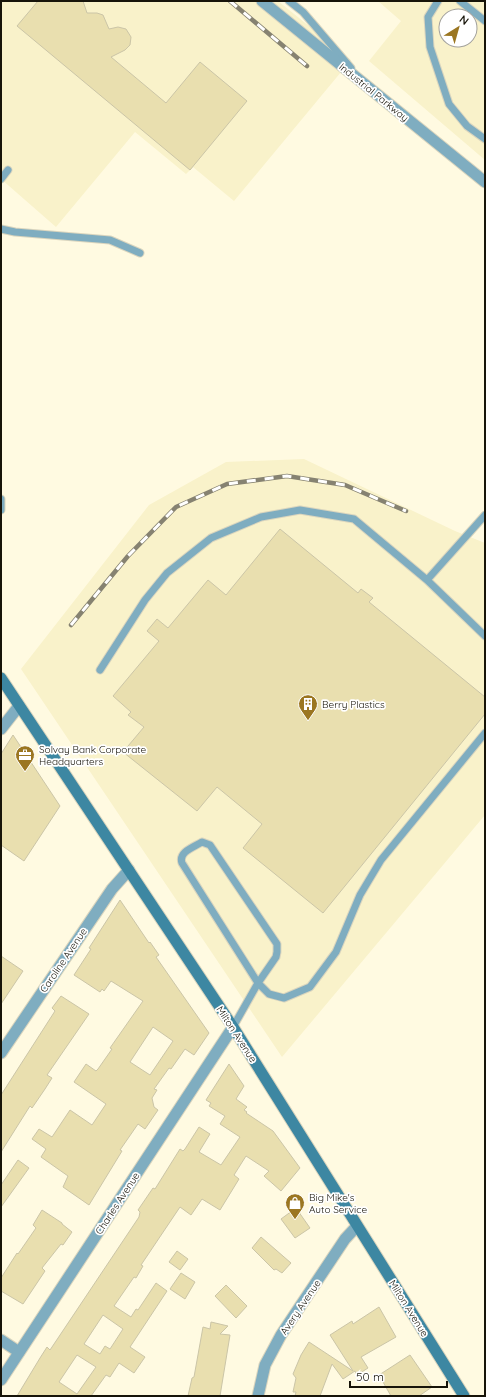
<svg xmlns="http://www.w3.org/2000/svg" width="486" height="1397" font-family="Quicksand,sans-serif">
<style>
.built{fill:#f9f2ca;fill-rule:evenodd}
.building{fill:#e9dfaf;stroke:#cbc5a7;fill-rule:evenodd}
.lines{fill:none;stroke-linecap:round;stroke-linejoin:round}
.service-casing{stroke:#dad5be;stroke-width:9}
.minor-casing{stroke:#dad5be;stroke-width:13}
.tertiary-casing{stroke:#dad5be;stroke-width:13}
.secondary-casing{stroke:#dad5be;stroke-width:13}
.service{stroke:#7fadc0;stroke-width:7}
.minor{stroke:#7fadc0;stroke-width:11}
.tertiary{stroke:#7fadc0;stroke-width:11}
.secondary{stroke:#3d87a2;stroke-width:11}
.rail-casing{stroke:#868271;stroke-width:4.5}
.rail{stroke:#fff;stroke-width:3;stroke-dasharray:9;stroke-linecap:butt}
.labels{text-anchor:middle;stroke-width:3.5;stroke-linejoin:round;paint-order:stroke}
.street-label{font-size:10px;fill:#171409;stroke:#fff}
.poi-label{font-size:10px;fill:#171409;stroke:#fff;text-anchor:start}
</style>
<rect width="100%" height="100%" fill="#fffae1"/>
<!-- built -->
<path class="built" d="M1,1H278L351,60L234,201L193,167L186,174L135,132L56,227L1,179Z
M378,1H485V160L369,61L401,21ZM446,16H470V40H446Z
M304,459L455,531L485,543V815L282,1057L21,669L149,505L226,462Z"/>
<!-- building -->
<path class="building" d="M38,1H83L87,13H97L103,15L109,29L118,27L126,29L131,37L130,45L125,50L111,57L166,103L200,62L247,101L190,170L17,26Z
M280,529L358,593L361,589L373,598L369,602L485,697V714L323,913L243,848L262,824L217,787L197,811L123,752L144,727L128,715L131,712L113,696L159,641L147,631L157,619L168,628L208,580L226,595Z
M13,735L60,806L24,861L1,845V754Z
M120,900L149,943L150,942L159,955L156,957L209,1033L194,1055L185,1049L171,1069L169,1068L154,1089L157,1090L152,1098L154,1107L158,1110L145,1129L138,1124L120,1150L122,1151L89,1205L63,1187L68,1176L41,1157L46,1149L32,1139L39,1129L52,1137L70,1110L92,1125L106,1104L74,1082L86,1064L96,1071L98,1069L112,1049L110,1048L143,1001L111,981L104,991L102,989L100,992L74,975L91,949L89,948ZM153,1027L173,1041L150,1075L130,1062Z
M1,956L23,971L1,1004Z
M61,996L89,1014L47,1075L52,1078L45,1089L32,1108L30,1106L1,1152V1095L55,1011L52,1008Z
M229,1064L244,1086L236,1099L247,1107L244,1110L247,1112L246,1113L273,1131L300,1168L281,1191L264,1176L269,1171L246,1156L234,1175L239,1179L220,1210L202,1199L191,1215L180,1207L141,1265L143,1266L136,1278L134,1277L114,1306L131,1317L136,1309L138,1310L156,1283L167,1291L130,1347L145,1357L134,1373L119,1363L110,1377L106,1375L91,1396H17L40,1358L47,1347L50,1350L139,1217L140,1212L138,1210L153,1188L155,1189L180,1149L183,1151L185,1149L199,1127L210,1134L199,1152L221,1165L240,1137L220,1124L225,1116L209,1106L211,1103L206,1100ZM103,1315L123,1329L110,1349L105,1346L100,1354L84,1344ZM77,1355L96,1367L77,1394L59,1382Z
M18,1160L29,1168L1,1207V1185Z
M296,1208L310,1228L295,1238L281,1219Z
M42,1210L62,1223V1224L72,1232L63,1245L61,1244L42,1268L45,1271L23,1304L1,1291V1278L17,1253L18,1254L36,1228L33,1225Z
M261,1237L291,1263L282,1273L276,1269L274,1270L252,1248Z
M177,1251L188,1259L180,1270L169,1262Z
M181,1273L195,1282L185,1299L170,1289Z
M226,1285L247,1306L236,1318L215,1296Z
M379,1307L396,1337L361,1357L368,1368L357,1375L355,1371L343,1379L332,1364L320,1396H295L296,1392H293L296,1378L293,1374L301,1355L309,1342L353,1371L330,1335L352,1321L353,1324Z
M211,1322L228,1326L220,1334L230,1335L220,1396H188L192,1378L194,1377L203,1327L210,1329Z
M410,1355L432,1387L419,1396H391L379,1375Z"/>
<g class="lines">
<defs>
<path id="service" d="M289,1L303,12L351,68
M438,1L428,17L430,47L449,104L467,126L485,139
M460,1L485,21
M1,179L8,170
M1,229L15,232L110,240L140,253
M1,499V510
M427,580L485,515
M100,670L145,600L167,573L211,538L261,517L300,510L354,519L427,580L485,636
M233,1027L258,983L276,957L277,952V944L210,845L202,842C194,847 178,852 182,863L258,983L269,994L284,998L310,987L336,952L360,895L381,860L485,733"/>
<path id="minor" d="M262,1L485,182
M1,729L19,706
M1,1053L112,889L129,870
M1,1340L19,1352"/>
<path id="tertiary" d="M1,1380L233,1027
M258,1396L265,1365L281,1335L345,1239L357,1226"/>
<path id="secondary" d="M1,678L233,1027L464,1396"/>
</defs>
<!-- service casing -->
<use href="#service" class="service-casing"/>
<!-- minor casing -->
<use href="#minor" class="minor-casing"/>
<!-- tertiary casing -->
<use href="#tertiary" class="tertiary-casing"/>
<!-- secondary casing -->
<use href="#secondary" class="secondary-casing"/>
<!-- service -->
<use href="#service" class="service"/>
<!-- minor -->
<use href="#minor" class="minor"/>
<!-- tertiary -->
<use href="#tertiary" class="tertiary"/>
<!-- secondary -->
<use href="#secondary" class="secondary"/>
<defs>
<path id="rail" d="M230,1L307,66
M71,625L128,556L176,507L227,484L287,476L345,485L406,511"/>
</defs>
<!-- rail casing -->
<use href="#rail" class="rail-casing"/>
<!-- rail -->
<use href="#rail" class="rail"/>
</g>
<!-- icons -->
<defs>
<symbol id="building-pin" viewBox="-11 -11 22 30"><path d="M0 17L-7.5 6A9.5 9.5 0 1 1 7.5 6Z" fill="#9b7621" stroke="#fff"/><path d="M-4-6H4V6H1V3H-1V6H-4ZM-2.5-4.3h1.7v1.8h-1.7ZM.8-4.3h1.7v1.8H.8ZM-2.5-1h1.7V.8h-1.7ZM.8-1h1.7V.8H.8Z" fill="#fff"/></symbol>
<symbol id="office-pin" viewBox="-11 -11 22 30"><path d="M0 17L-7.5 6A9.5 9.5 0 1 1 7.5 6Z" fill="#9b7621" stroke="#fff"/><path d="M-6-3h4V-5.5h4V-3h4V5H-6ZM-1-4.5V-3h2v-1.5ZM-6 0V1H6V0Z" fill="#fff"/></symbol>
<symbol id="shop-pin" viewBox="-11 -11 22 30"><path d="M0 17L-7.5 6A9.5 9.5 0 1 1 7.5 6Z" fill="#9b7621" stroke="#fff"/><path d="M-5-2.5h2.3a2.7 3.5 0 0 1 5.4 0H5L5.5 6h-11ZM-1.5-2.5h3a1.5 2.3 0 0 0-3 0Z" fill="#fff"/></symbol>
</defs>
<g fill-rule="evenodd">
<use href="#building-pin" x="297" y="693" width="22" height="30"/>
<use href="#office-pin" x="14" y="744" width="22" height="30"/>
<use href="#shop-pin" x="284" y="1192" width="22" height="30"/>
</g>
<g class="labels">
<!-- street labels -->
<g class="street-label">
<text transform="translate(374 92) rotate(39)" y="4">Industrial Parkway</text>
<text transform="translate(63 960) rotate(-56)" y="4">Caroline Avenue</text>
<text transform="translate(237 1034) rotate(57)" y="4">Milton Avenue</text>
<text transform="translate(117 1203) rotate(-57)" y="4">Charles Avenue</text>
<text transform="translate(300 1307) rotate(-56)" y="4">Avery Avenue</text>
<text transform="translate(409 1308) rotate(58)" y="4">Milton Avenue</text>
</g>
<!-- poi labels -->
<g class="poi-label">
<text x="322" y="708">Berry Plastics</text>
<text x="39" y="753">Solvay Bank Corporate<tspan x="39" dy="12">Headquarters</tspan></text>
<text x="309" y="1201">Big Mike's<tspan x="309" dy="12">Auto Service</tspan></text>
</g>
</g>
<!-- border -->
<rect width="486" height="1397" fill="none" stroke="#171409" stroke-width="4"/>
<!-- north arrow -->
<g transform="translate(458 28) rotate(37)"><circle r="19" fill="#ffffff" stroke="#a2a19d"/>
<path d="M0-3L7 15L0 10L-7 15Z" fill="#9b7621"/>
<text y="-6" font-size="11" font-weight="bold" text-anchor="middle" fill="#171409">N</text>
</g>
<!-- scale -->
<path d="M350 1381v6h97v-6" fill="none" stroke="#171409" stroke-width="2"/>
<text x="356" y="1381" font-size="12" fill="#171409" stroke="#ffffff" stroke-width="3" paint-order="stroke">50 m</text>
</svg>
